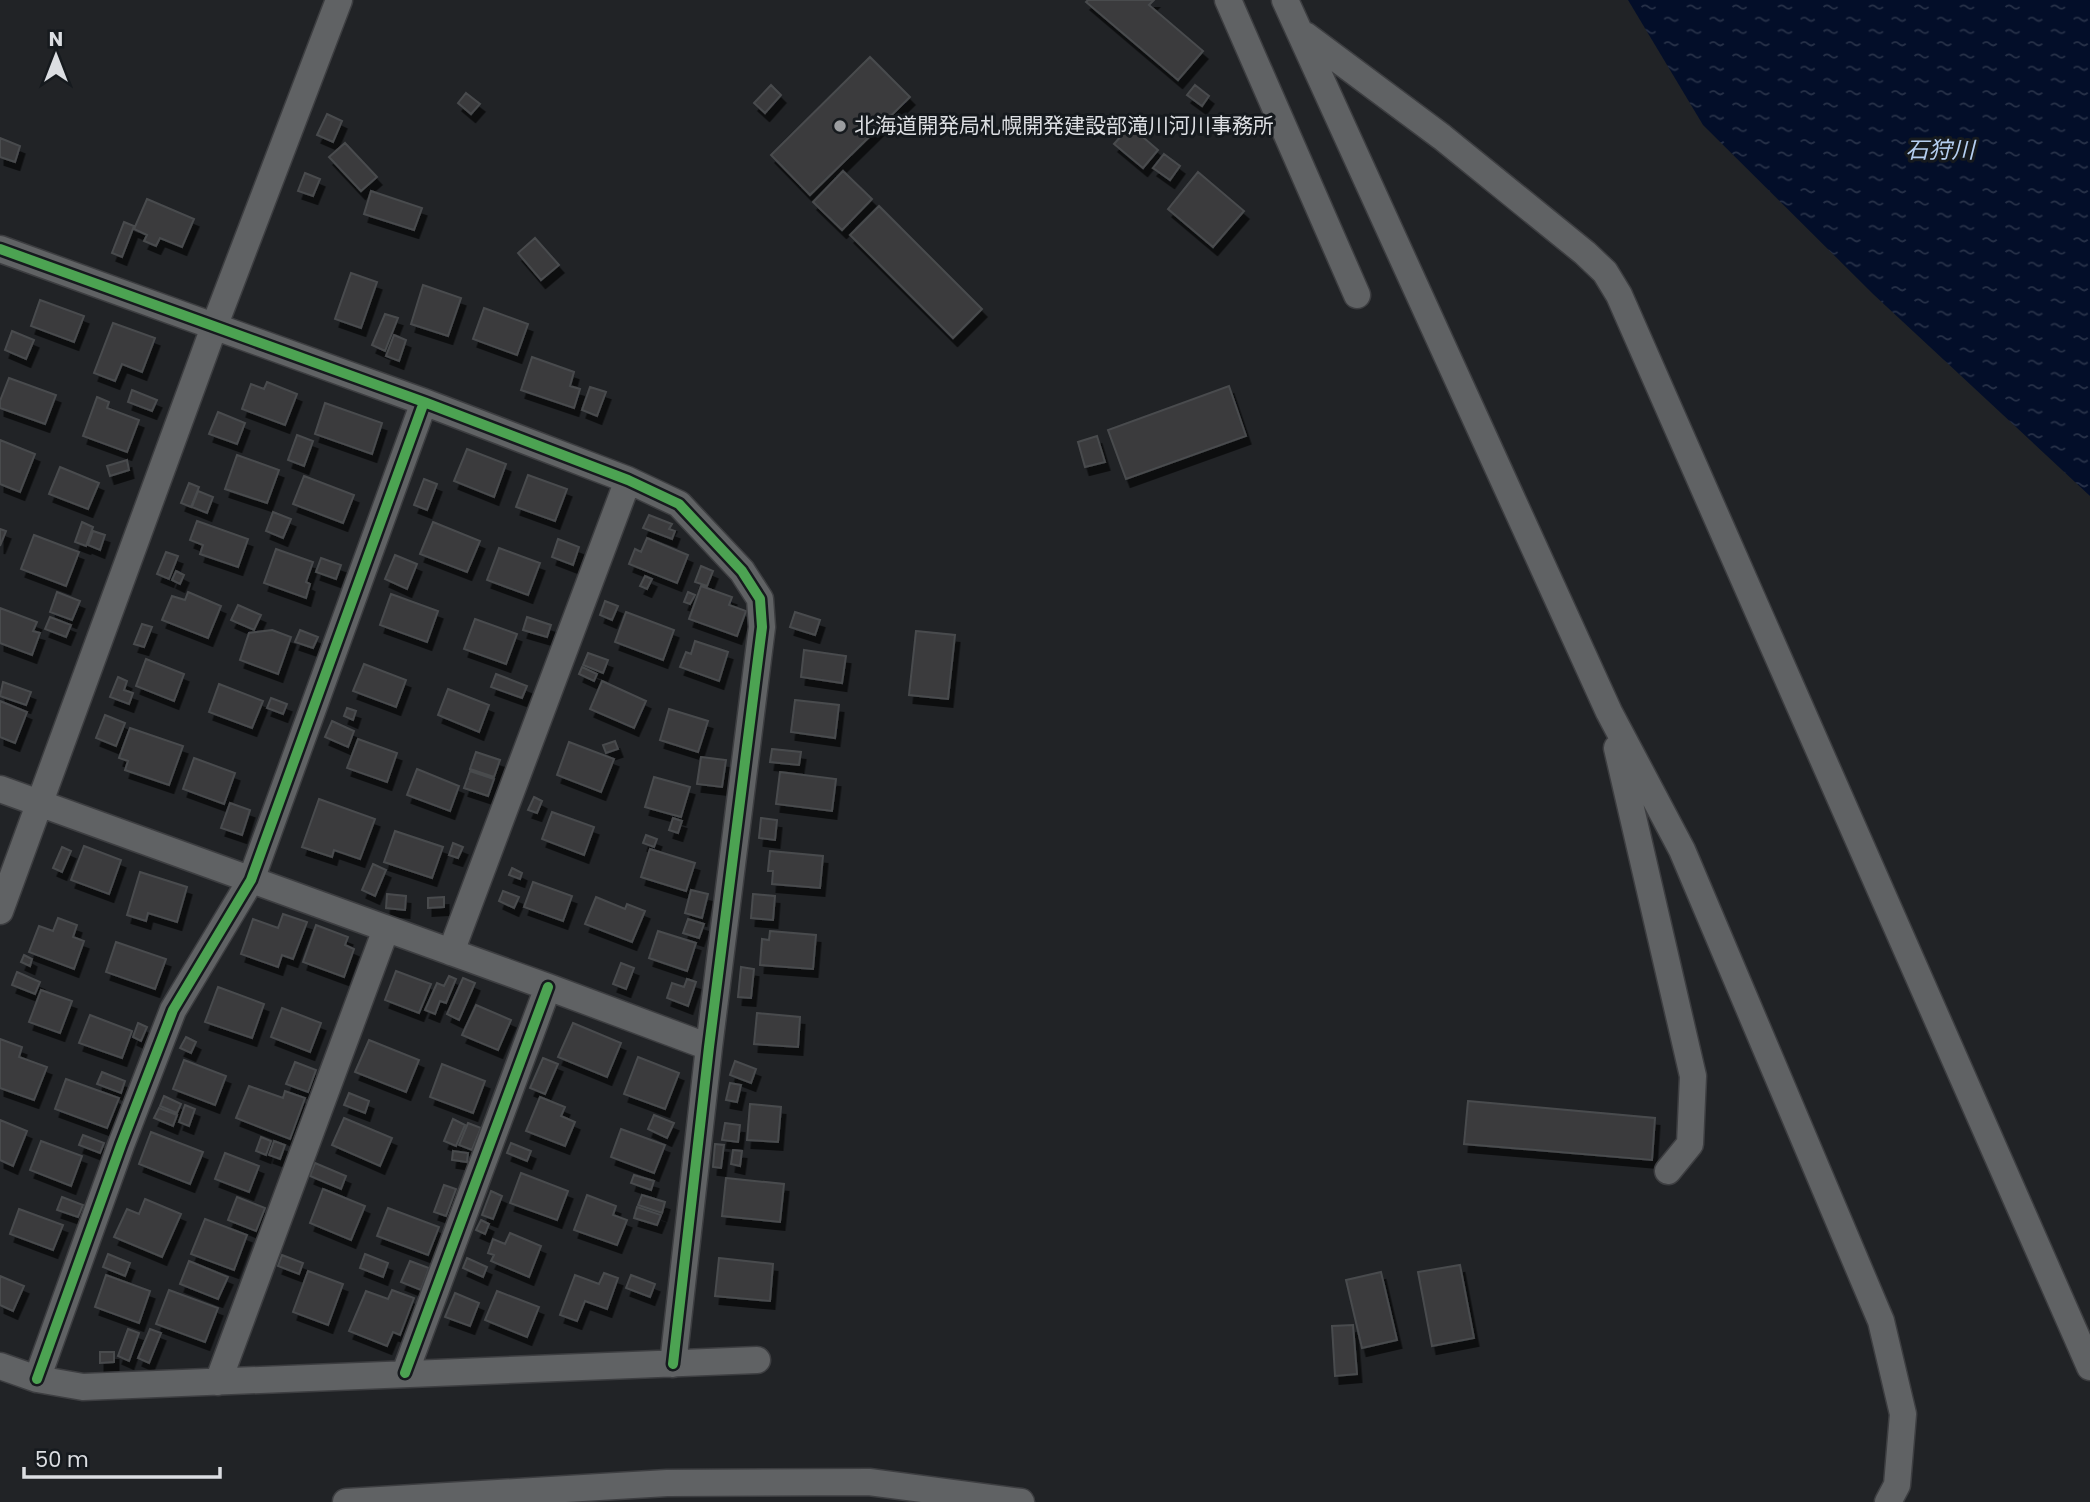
<svg xmlns="http://www.w3.org/2000/svg" width="2090" height="1502" font-family="Poppins,'Noto Sans JP',sans-serif">
<style>
.water{fill:url(#water-ripples)}
.building{fill:#3a3b3e;stroke:#494b4e;stroke-width:2;filter:url(#shadow)}
.lines{fill:none;stroke-linecap:round;stroke-linejoin:round}
.minor-casing{stroke:#3d3e41;stroke-width:29}
.minor{stroke:#606264;stroke-width:26}
.cycleway-casing{stroke:#161a1e;stroke-width:15}
.cycleway{stroke:#4ca352;stroke-width:10}
.poi-dot{fill:#9b9da0;stroke:#161a1e;stroke-width:2.5}
.labels{text-anchor:middle;stroke-width:6;stroke-linejoin:round;paint-order:stroke}
.poi-label{font-size:21px;fill:#dcdee2;stroke:#161a1e;text-anchor:start}
.water-label{font-size:23px;font-style:italic;fill:#b5cff1;stroke:#161a1e}
</style>
<defs>
<pattern id="water-ripples" width="26" height="14" patternUnits="userSpaceOnUse" patternTransform="scale(1.75)"><rect width="26" height="14" fill="#030e29"/><path d="M2 4q2-2 4 0t4 0M15 11q2-2 4 0t4 0" fill="none" stroke="#273148"/></pattern>
<filter id="shadow"><feDropShadow dx="4.5" dy="8" stdDeviation="0" flood-color="#0009"/></filter>
</defs>
<rect width="100%" height="100%" fill="#212326"/>
<!-- water -->
<path class="water" d="M1628,0H2090V496L1873,294L1703,125Z"/>
<!-- building -->
<path class="building" d="M1088,0H1154L1149,5L1203,51L1178,80L1086,2Z
M870,57L910,97L810,195L771,155Z
M771,85L781,95L765,113L754,103Z
M1195,85L1209,96L1202,106L1187,95Z
M466,93L480,104L471,114L458,103Z
M327,114L342,121L333,142L317,135Z
M1130,126L1158,150L1143,168L1114,144Z
M0,138L20,146L15,162L0,157Z
M345,143L377,177L361,191L329,157Z
M1164,154L1180,166L1170,180L1153,168Z
M843,171L872,199L842,230L813,202Z
M1198,172L1244,211L1213,247L1168,209Z
M305,173L320,179L313,196L298,191Z
M371,191L422,208L414,230L364,214Z
M147,199L194,219L182,247L160,238L156,246L144,241L147,235L134,229Z
M879,206L982,309L953,338L850,235Z
M124,222L134,226L122,257L112,253Z
M535,238L559,265L541,280L518,253Z
M351,273L377,282L361,328L335,319Z
M423,285L461,298L448,336L411,324Z
M40,300L84,316L74,342L31,326Z
M484,308L528,324L517,355L473,339Z
M385,314L398,318L385,351L372,345Z
M113,323L155,338L142,372L122,364L115,381L94,373Z
M12,331L34,340L26,359L5,350Z
M394,335L406,340L399,361L386,356Z
M532,357L574,372L570,386L580,389L574,408L521,390Z
M9,378L56,395L45,424L0,408V401Z
M267,382L297,394L285,425L242,409L251,384L264,389Z
M1229,386L1246,436L1126,479L1108,430Z
M590,387L606,392L597,416L582,410Z
M132,390L157,400L152,411L128,402Z
M97,397L109,402L107,408L139,420L127,452L83,436Z
M325,403L382,423L372,454L315,434Z
M218,412L245,423L237,444L209,434Z
M297,435L313,441L304,466L288,460Z
M1097,436L1105,462L1085,467L1078,442Z
M0,440L35,454L20,492L0,484Z
M467,449L506,464L494,497L454,481Z
M237,455L279,470L267,503L225,489Z
M127,460L129,470L110,476L107,466Z
M60,467L99,483L88,509L49,494Z
M528,475L567,489L555,521L516,507Z
M304,476L354,495L343,523L293,504Z
M424,479L437,484L427,510L414,505Z
M189,483L199,487L191,507L181,503Z
M198,491L213,497L207,513L192,507Z
M273,512L291,519L283,538L266,531Z
M649,515L672,524L669,529L675,531L672,539L643,528Z
M197,521L248,539L238,567L200,554L203,545L190,540Z
M82,522L93,527L86,546L75,542Z
M433,522L480,541L467,572L420,554Z
M0,529L6,531L0,546Z
M93,531L105,535L100,550L88,545Z
M34,535L79,552L66,586L21,569Z
M647,538L688,555L677,583L629,564L635,549L641,552Z
M558,539L579,547L573,565L552,557Z
M499,548L540,563L528,595L487,580Z
M276,549L313,562L306,582L310,584L306,598L264,583Z
M166,552L178,556L169,579L157,574Z
M395,555L417,564L407,589L385,579Z
M321,558L341,565L336,579L316,572Z
M701,566L713,571L707,586L695,582Z
M176,571L184,575L180,584L172,580Z
M645,576L652,579L647,589L640,586Z
M701,586L732,597L729,605L746,611L737,636L689,619Z
M57,592L80,601L72,620L50,612Z
M188,592L221,606L208,638L162,620L172,596L185,600Z
M688,592L695,595L690,604L684,602Z
M391,594L438,611L427,642L380,625Z
M605,601L618,606L612,620L600,615Z
M238,605L261,615L254,630L231,620Z
M0,608L37,622L33,631L40,633L32,655L0,643Z
M626,612L674,630L663,660L615,642Z
M795,612L820,620L815,635L790,627Z
M50,617L71,625L66,637L45,629Z
M527,617L551,625L547,637L523,630Z
M475,619L517,634L506,664L464,649Z
M142,624L152,627L144,647L134,644Z
M272,630L291,637L278,674L240,660L249,633Z
M300,630L318,637L313,648L295,642Z
M916,631L955,635L948,699L909,695Z
M695,641L728,652L719,681L680,667L686,652L691,654Z
M804,650L846,656L842,683L801,677Z
M588,653L608,660L603,673L583,665Z
M146,659L184,674L174,701L136,686Z
M364,664L406,680L396,707L353,691Z
M582,667L597,674L594,681L579,674Z
M496,674L527,686L522,698L491,687Z
M118,677L127,681L124,690L133,693L129,704L110,697Z
M602,681L646,701L634,728L590,709Z
M3,682L31,692L26,705L0,696Z
M219,684L263,701L252,728L209,712Z
M448,689L489,705L479,732L438,715Z
M271,698L287,704L283,714L267,708Z
M795,700L839,705L835,738L791,732Z
M0,701L27,712L15,743L0,737Z
M347,708L356,711L353,720L344,716Z
M669,709L708,721L698,752L660,740Z
M105,715L125,723L116,746L96,738Z
M332,721L354,731L348,747L325,737Z
M130,728L183,746L169,785L125,770L128,761L119,758Z
M358,739L397,753L387,782L347,768Z
M615,741L618,749L606,753L603,745Z
M569,742L614,759L601,792L557,775Z
M772,749L801,752L799,765L770,762Z
M476,752L500,760L494,777L470,769Z
M701,757L726,760L722,787L697,784Z
M194,758L235,773L224,804L183,789Z
M417,769L459,786L450,811L407,795Z
M470,771L494,779L488,796L464,788Z
M780,772L836,779L832,811L776,804Z
M654,777L690,787L681,817L645,807Z
M534,797L542,801L537,813L528,810Z
M319,799L375,819L360,859L334,850L332,857L302,847Z
M230,803L250,810L242,835L221,828Z
M552,812L594,827L584,855L542,839Z
M673,818L682,821L678,833L669,830Z
M761,818L777,820L775,840L759,838Z
M395,831L443,847L432,878L384,862Z
M646,835L657,839L654,847L643,843Z
M453,843L463,847L458,858L449,855Z
M84,846L121,860L109,894L71,880Z
M62,847L71,851L62,872L53,868Z
M650,849L695,863L686,891L641,877Z
M770,851L823,856L820,888L772,884L773,871H768Z
M373,864L386,870L375,896L362,890Z
M512,868L522,873L520,879L509,875Z
M140,872L187,887L177,922L148,913L146,921L127,915Z
M533,882L572,896L563,921L524,907Z
M691,890L708,894L702,918L685,913Z
M503,891L519,897L514,908L499,901Z
M387,894L406,896L405,910L386,908Z
M753,894L775,896L773,920L751,918Z
M444,897V907L428,908V898Z
M596,897L625,909L627,904L645,911L632,942L585,924Z
M283,914L307,922L293,959L282,955L278,967L241,954L253,919L278,928Z
M58,918L77,925L73,937L84,941L74,969L29,952L39,926L53,931Z
M688,919L704,924L699,938L683,933Z
M316,925L348,937L345,945L354,949L344,977L303,962Z
M658,931L696,943L687,971L649,958Z
M770,931L816,935L813,969L760,965L762,939L769,940Z
M116,942L166,959L155,989L106,972Z
M24,955L32,959L30,966L21,962Z
M621,963L634,968L626,989L613,984Z
M741,967L754,969L751,998L738,997Z
M396,971L431,984L419,1013L385,1000Z
M17,972L40,982L35,994L12,985Z
M449,976L456,979L446,1003L440,1001L435,1014L425,1010L437,983L444,986Z
M463,978L475,983L459,1020L447,1014Z
M687,979L696,982L688,1006L667,998L672,983L684,987Z
M218,987L264,1004L252,1038L205,1022Z
M41,990L72,1001L60,1033L29,1022Z
M476,1005L511,1020L498,1050L462,1035Z
M282,1008L321,1023L310,1052L271,1037Z
M757,1013L800,1017L798,1047L754,1044Z
M90,1015L132,1031L122,1058L79,1043Z
M138,1023L147,1027L141,1041L133,1037Z
M573,1023L621,1043L607,1077L558,1057Z
M186,1037L196,1042L191,1053L180,1048Z
M0,1039L22,1047L19,1057L47,1067L34,1100L0,1088Z
M369,1040L419,1060L406,1092L355,1072Z
M638,1057L679,1073L665,1109L624,1094Z
M543,1058L558,1064L545,1094L530,1088Z
M184,1060L226,1076L215,1105L173,1089Z
M735,1061L756,1069L751,1083L730,1075Z
M295,1062L316,1070L308,1092L286,1084Z
M442,1064L485,1081L473,1113L430,1097Z
M102,1072L125,1081L121,1093L97,1084Z
M66,1079L119,1098L107,1128L55,1109Z
M730,1083L741,1085L737,1102L726,1100Z
M249,1086L283,1098L285,1091L305,1098L290,1139L236,1118Z
M349,1093L369,1101L365,1113L344,1105Z
M164,1096L181,1104L177,1113L160,1106Z
M540,1097L565,1107L561,1116L575,1122L565,1146L526,1131Z
M1468,1101L1655,1118L1652,1160L1464,1144Z
M750,1104L781,1107L778,1142L747,1140Z
M185,1105L195,1109L189,1126L179,1122Z
M159,1108L177,1115L173,1126L154,1118Z
M654,1115L674,1123L667,1138L648,1129Z
M344,1118L392,1138L380,1166L332,1145Z
M453,1119L465,1125L456,1146L444,1141Z
M0,1120L27,1131L13,1166L0,1160Z
M468,1123L481,1128L472,1150L459,1145Z
M725,1123L740,1125L738,1142L722,1140Z
M621,1129L665,1145L654,1173L611,1157Z
M151,1132L203,1152L190,1184L139,1164Z
M83,1135L104,1143L100,1153L79,1145Z
M261,1137L271,1141L266,1155L256,1151Z
M41,1141L82,1156L71,1186L30,1170Z
M274,1141L285,1145L280,1159L269,1155Z
M511,1143L531,1151L527,1161L507,1153Z
M715,1144L724,1145L721,1168L713,1167Z
M733,1150L742,1151L740,1166L731,1164Z
M453,1151L468,1153L467,1162L452,1160Z
M225,1153L259,1166L249,1192L215,1179Z
M315,1163L346,1176L341,1189L310,1176Z
M521,1173L568,1191L557,1220L510,1203Z
M634,1175L654,1181L651,1190L631,1183Z
M726,1178L784,1184L780,1222L722,1216Z
M444,1185L456,1189L446,1216L434,1212Z
M323,1189L365,1206L351,1240L310,1223Z
M491,1191L502,1196L493,1219L482,1215Z
M587,1195L616,1206L613,1215L627,1220L617,1245L574,1230Z
M642,1195L665,1202L662,1213L638,1205Z
M62,1197L83,1205L78,1217L57,1210Z
M237,1197L265,1208L256,1231L228,1220Z
M145,1199L181,1214L162,1257L114,1237L127,1209L139,1214Z
M637,1207L661,1215L657,1225L634,1218Z
M388,1208L439,1227L428,1255L377,1236Z
M19,1209L63,1225L53,1250L10,1234Z
M205,1219L247,1235L234,1270L191,1254Z
M481,1220L489,1224L485,1234L476,1230Z
M510,1233L541,1246L529,1277L491,1261L494,1255L488,1253L493,1239L505,1244Z
M108,1254L130,1263L125,1276L103,1267Z
M365,1254L388,1263L383,1277L360,1268Z
M282,1255L303,1263L299,1274L278,1266Z
M467,1258L487,1267L483,1277L463,1268Z
M719,1258L773,1264L770,1301L715,1296Z
M189,1261L228,1277L218,1299L180,1284Z
M410,1261L429,1268L421,1290L401,1282Z
M1460,1265L1474,1338L1432,1346L1418,1272Z
M308,1271L343,1284L328,1325L293,1312Z
M1381,1272L1397,1340L1362,1348L1346,1280Z
M604,1273L618,1278L607,1309L585,1301L577,1321L560,1315L575,1275L599,1284Z
M106,1275L150,1291L139,1323L95,1307Z
M631,1275L655,1284L650,1297L626,1288Z
M0,1276L24,1286L13,1311L0,1305Z
M169,1290L218,1308L205,1342L156,1324Z
M392,1290L414,1298L400,1335L393,1332L387,1346L349,1331L366,1291L388,1299Z
M497,1291L539,1307L527,1337L485,1320Z
M455,1293L479,1303L470,1326L445,1317Z
M1353,1325L1357,1374L1335,1376L1332,1326Z
M128,1329L139,1333L129,1361L118,1356Z
M150,1329L161,1333L149,1363L138,1358Z
M100,1352H114V1362L100,1363Z"/>
<g class="lines">
<defs>
<path id="minor" d="M1228,0L1357,295
M1285,0L1609,712L1682,850L1881,1321L1903,1414L1897,1485L1888,1502
M1305,35L1442,137L1585,253L1605,272L1619,295L2090,1367
M0,249L424,402L628,480L679,504L742,571L760,599L762,627L709,1047L673,1364
M1617,748L1693,1076L1690,1144L1668,1171
M0,789L548,987L709,1047
M0,911L214,327L339,0
M451,952L628,480
M0,1366L37,1379L83,1387L757,1360
M405,1373L548,987
M37,1379L121,1145L173,1010L251,880L424,402
M218,1382L386,929
M346,1502L667,1483L869,1482L1021,1502"/>
</defs>
<!-- minor casing -->
<use href="#minor" class="minor-casing"/>
<!-- minor -->
<use href="#minor" class="minor"/>
<defs>
<path id="cycleway" d="M0,249L424,402L628,480L679,504L742,571L760,599L762,627L709,1047L673,1364
M405,1373L548,987
M37,1379L121,1145L173,1010L251,880L424,402"/>
</defs>
<!-- cycleway casing -->
<use href="#cycleway" class="cycleway-casing"/>
<!-- cycleway -->
<use href="#cycleway" class="cycleway"/>
</g>
<!-- markers -->
<circle class="poi-dot" cx="840" cy="126" r="7"/>
<g class="labels">
<!-- poi labels -->
<g class="poi-label">
<text x="854" y="133">北海道開発局札幌開発建設部滝川河川事務所</text>
</g>
<!-- water labels -->
<g class="water-label">
<text x="1940" y="158">石狩川</text>
</g>
</g>
<!-- north arrow -->
<g transform="translate(56 56)" stroke="#161a1e" stroke-width="5" paint-order="stroke">
<path d="M0-5L12 26L0 18L-12 26Z" fill="#dcdee2"/>
<text y="-10" font-size="19" font-weight="bold" text-anchor="middle" fill="#dcdee2">N</text>
</g>
<!-- scale -->
<path d="M24 1467v10h196v-10" fill="none" stroke="#dcdee2" stroke-width="3.5"/>
<text x="35" y="1467" font-size="21" fill="#dcdee2" stroke="#161a1e" stroke-width="5" paint-order="stroke">50 m</text>
</svg>
